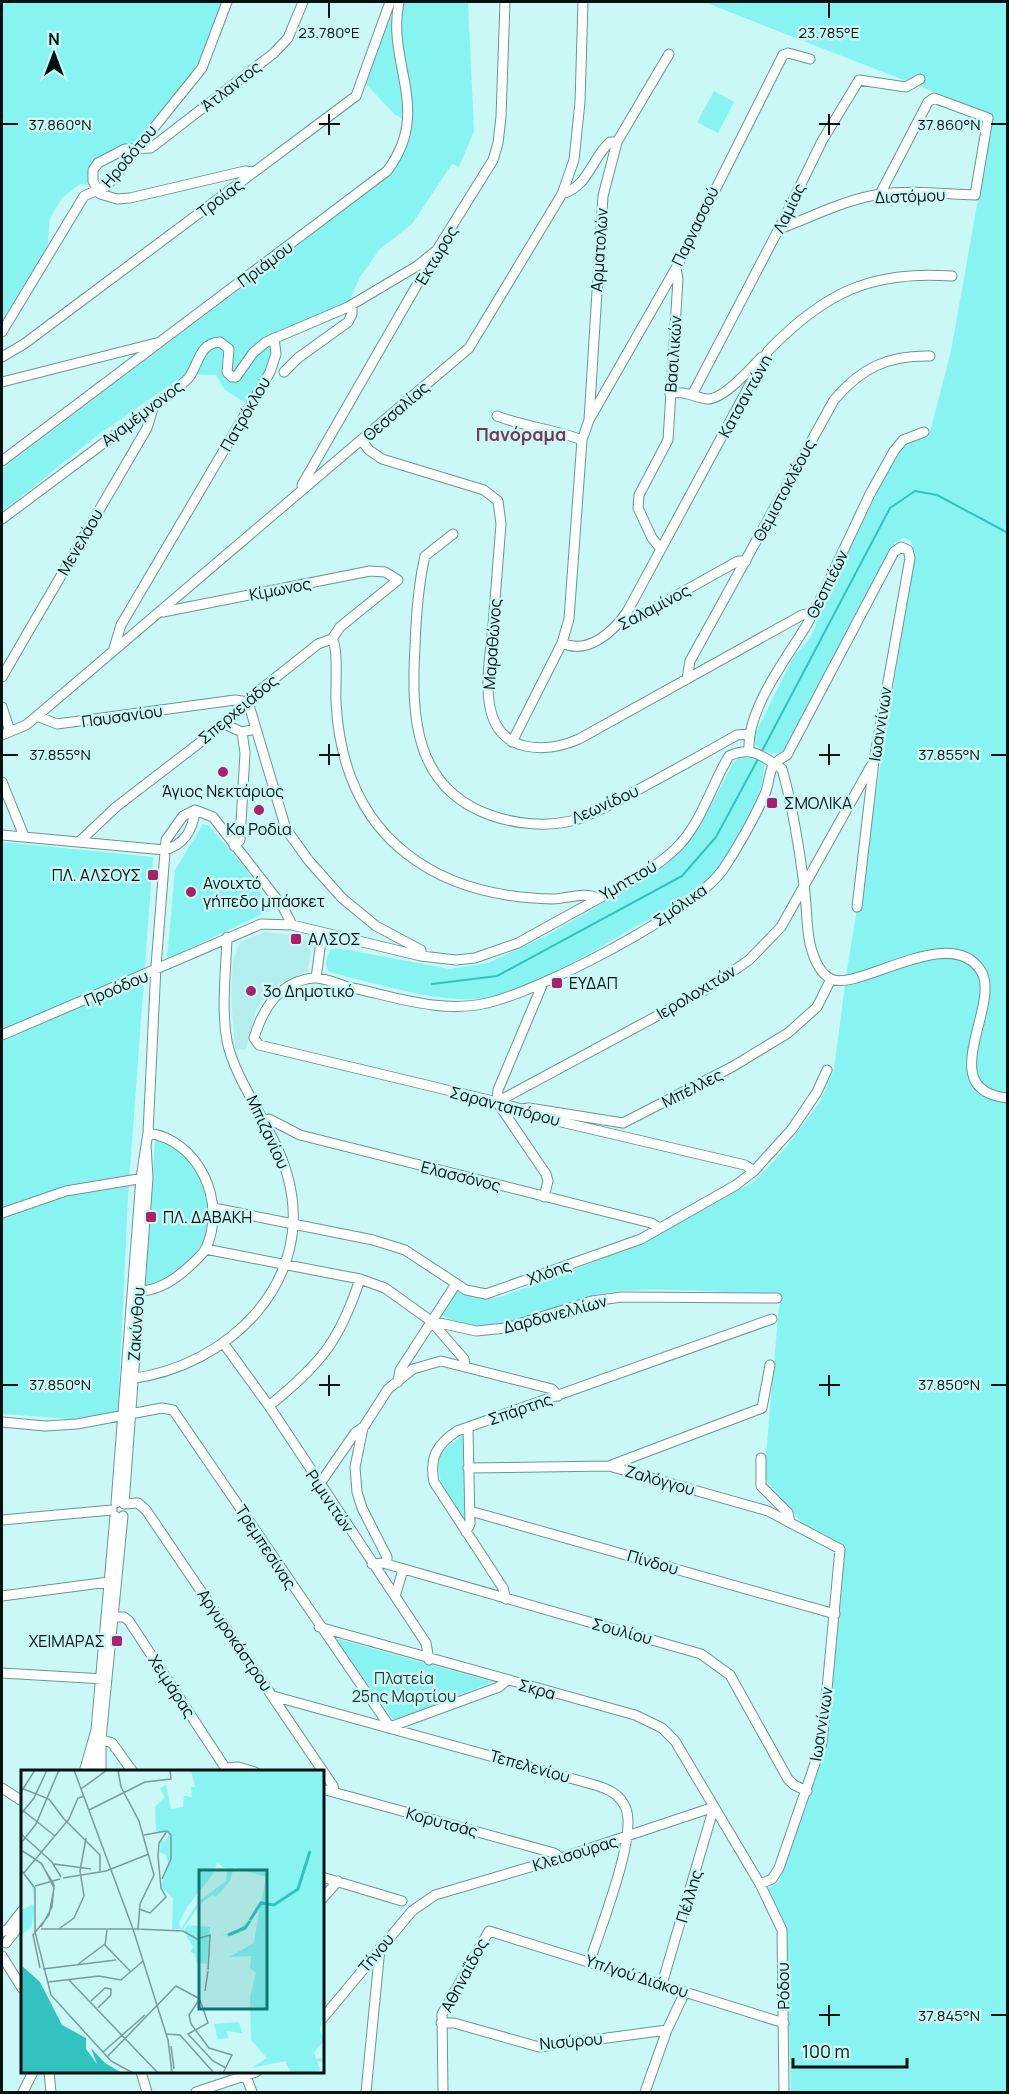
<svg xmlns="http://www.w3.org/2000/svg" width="1009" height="2094" font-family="Manrope,sans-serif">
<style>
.built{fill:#b4eeec}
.green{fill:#87f4f2}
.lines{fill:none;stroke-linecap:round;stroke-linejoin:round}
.stream{stroke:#32c3c1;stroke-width:2}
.minor-casing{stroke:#699694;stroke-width:11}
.minor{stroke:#fff;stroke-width:9}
.ticks{fill:none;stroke:#011010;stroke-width:2}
.poi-dot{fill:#a7216b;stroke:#c9f8f7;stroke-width:2}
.labels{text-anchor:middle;stroke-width:5;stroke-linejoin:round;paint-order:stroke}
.street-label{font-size:16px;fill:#011010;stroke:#c9f8f7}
.poi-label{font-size:16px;fill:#011010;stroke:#c9f8f7;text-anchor:start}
.park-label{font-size:16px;fill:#1f3736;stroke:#c9f8f7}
.neighbourhood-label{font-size:18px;font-weight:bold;fill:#793655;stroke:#c9f8f7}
.inset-river{fill:none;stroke:#32c3c1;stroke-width:3}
.inset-road{fill:none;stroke:#799b9b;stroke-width:1.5}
.view{fill:#0f766e;fill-opacity:0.15;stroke:#0f766e;stroke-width:3}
.inset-edge{fill:none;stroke:#011010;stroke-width:3}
.ticks-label{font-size:15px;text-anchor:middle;fill:#011010;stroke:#c9f8f7;stroke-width:5;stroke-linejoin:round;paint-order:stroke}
</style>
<rect width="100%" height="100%" fill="#c9f8f7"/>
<!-- built -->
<path class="built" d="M264,932L291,935L312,943L308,971L274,986L256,1009L246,1049L235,1050L231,996L233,960L240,942Z"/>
<!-- green -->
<path class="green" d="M2,2H224L199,69L138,141L101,156L95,162L89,185L80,184L62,198L50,218L47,251L2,324Z
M405,2H468L474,131L459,167L452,164L412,224L380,249L360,277L349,302L269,338C279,360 260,385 249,405L225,390L216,375L186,374L99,434L2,512V469L372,189C392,168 407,153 412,124L394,114L365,83L389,16L399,24Z
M704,2H1007V2092H791L786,1928L764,1891L779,1882L821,1763L828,1728L845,1546L801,1522L764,1478L780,1294C727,1293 671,1287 619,1291C572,1295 520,1328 476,1326C462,1325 449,1319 437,1313L450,1288C470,1299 482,1301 504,1296L641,1244L755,1181L783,1151L820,1102L834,1069L847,970L915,554L911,541L903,538L895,543L783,752C771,755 765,753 755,744V734L794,656L807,642L814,631L820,611L895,455L906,444L929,436L951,351L993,115Z
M714,91L734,102L718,133L697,122Z
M740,757L758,759L764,763C765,800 730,860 703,886C684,904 655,916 633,928C586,954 538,988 485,998C442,1005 372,982 329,972C324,964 326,957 331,949H342L450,969L488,963L548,935L658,871C695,842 712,803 733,763Z
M203,824L209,826L246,869L271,910L167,959L175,870Z
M2,842L153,857L128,1196L118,1413L72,1419L2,1414Z
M155,1140C173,1145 189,1158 197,1174C223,1225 200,1271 145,1285Z
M463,1435L465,1522C452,1501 430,1478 442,1451Z
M334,1638L493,1682L399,1719H393Z"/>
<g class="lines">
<!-- stream -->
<path class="stream" d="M762,751L890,508L915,491L937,495L1008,533
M432,984L497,976L682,876L716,837L758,759"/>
<defs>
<path id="minor" d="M254,172L245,171L130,198L117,199L100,194L93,181V170L98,163L125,149L151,148L274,53L288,38L303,2
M562,194C589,186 591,159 610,142H617
M779,229C812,217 846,199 881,194C912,190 944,194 975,195L988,118L934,98L928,102L880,194
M2,332L84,196L107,186L202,68L227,2
M2,357L24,344L356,96L390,2
M284,372L298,358L348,322L352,314V305
M2,382L156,343
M670,394C684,390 693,397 707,399C723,400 750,369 762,357
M692,395L785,217L822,141L859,80L906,87L920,79
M497,416C525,427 554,429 582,440
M589,420L676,268L783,55L788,53L810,59
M362,441L369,450L382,459L484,490L498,501L501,524C498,558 496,591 493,625C490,664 473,734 525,746C544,750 561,747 579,739L802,615L811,613
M2,461L387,171C433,111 386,63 399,2
M302,485L437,250L493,160L498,143L501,117L505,2
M2,519L172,392C178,387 186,382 190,376C199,362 200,343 220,342L229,349L227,372L232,377H236L253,353L266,342L348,307L417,266L437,250
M453,534L425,556C418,586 416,617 415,647C411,716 414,788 490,815C515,824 545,827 571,821C588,817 605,807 621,799C660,778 698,757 737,735L748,734
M661,549L652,538L638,508L639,495L668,440L678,279L676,268
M621,621L627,623L738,561H746
M332,639C339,647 335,689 336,702C339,761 359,817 407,854C449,887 500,898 553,899C566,899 585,891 597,898
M562,643C588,655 613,632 627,612L768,351C824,293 871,270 952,276
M114,648L121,625L270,372L276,354L274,338
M2,677L147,428L154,405
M687,679L690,661L834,400C861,368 888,355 930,356
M2,707L10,731
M37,716L469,348L562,194L574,160L580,102L583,2
M224,724L242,732L256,729
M2,735L26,725L37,716L57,724L235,700L248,702L286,829L309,861L342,898L376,926L421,950V956
M512,742L562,643L569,619L582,440L589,420L603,196L617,142L669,54
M749,750C747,709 785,661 806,626C811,618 813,610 819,602L870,494L894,451L903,440L924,432
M2,782L24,836
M195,810L213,817L283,907L292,925
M2,835L165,850C185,844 193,830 195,810
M79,842L116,807L224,724L255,694L318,644L332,639L340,627L398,580L385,572L370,571L163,612
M234,846L240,840L245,753L242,732
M316,978L322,934
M2,1035L261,924L292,925L421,956L456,960L475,958L518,943L645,873C657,864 671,855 681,843C703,818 712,784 729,756C751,745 764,757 782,769C793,807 799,847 804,885C807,905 806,925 810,944C813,956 819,973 831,979C859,992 950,922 981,971C1002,1005 932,1091 1008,1098
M497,1102L707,989L749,960L781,927L871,766
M497,1102L498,1090L543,983
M497,1102L546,1174L548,1181L544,1197
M521,1109L529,1108L623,1123L732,1067L788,1033L817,1007L831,979
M265,1120L269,1119L300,1135L651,1223L660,1228
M146,1145L148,1178L124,1504L138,1503L146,1510L333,1786L334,1792
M754,1171L745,1165L527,1114L521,1109L497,1102L259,1045L254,1038C263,1008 279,982 313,978C324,977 338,984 348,987C393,996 441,1014 487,1003C540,991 695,912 724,868C739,845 753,821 764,796C769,787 768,775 773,766C776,761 782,758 787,755L894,552L901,547L908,550L910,558L874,761L857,907
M214,1208L373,1240L405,1250L466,1290L486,1294L641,1239L736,1185L754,1171L792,1129L817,1092L827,1070
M2,1213L66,1191L144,1178
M205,1249L360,1279L385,1288L431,1321L476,1331L506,1328L592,1301L622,1297L777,1298
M138,1291C156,1291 170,1283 184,1271C191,1265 202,1256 206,1248C227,1202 199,1140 148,1133
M431,1321L464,1359L465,1366
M224,1344L269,1406L426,1643L429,1660
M129,1379C229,1367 318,1280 287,1174C275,1130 235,1082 227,1041C221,1008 226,971 227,937
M398,1382L400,1370L456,1284
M269,1406C320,1364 339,1343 360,1279
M2,1422L45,1426L77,1424L162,1408L173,1410L390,1727L499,1687L506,1681
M761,1458V1486L788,1513L790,1523
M609,1466L762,1408L770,1365
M468,1468L609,1466L768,1511L840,1549L822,1743L779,1868L772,1879L760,1884
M319,1485L355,1433L362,1428
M116,1503L141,1178L148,1133L156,966L166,840L183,816L195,810
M470,1511L835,1614
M2,1520L112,1510
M466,1532L470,1524L468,1428
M372,1564L383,1563L701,1654L730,1675L788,1779L794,1785L807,1791
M387,1564V1557L362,1508L357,1492L355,1467L363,1428L388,1389L413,1369L441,1361L552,1389L558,1396
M2,1596L116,1581
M395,1596L403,1570
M506,1599L503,1588L434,1482C429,1458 437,1444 457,1431L772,1319
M109,1616L124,1617L129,1621L228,1772
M319,1627L635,1715L662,1728L675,1741L760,1884L782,1930L784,2092
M2,1673L104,1679
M273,1696L595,1785C609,1789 621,1795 626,1809C637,1837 600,1929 590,1961
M97,1738L112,1743L133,1772
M101,1747V1772
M226,1768L238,1767L255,1772
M84,1772L96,1730L115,1516
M91,1772L101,1739L123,1516
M2,1788L22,1801
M322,1789L554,1853L561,1858
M322,1877L402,1901
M322,1899L338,1881
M2,1932L8,1929L22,1911
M6,1943L22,1922
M2,1956L22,1988
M662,1984L714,1807
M322,2019L412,1911L435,1895L561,1858L714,1807
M441,2023H454L539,2047L667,2030
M49,2072L51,2092
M141,2072L147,2092
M246,2076L252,2092
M23,2092L33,2072
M196,2092L256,2072
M366,2092L380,1948
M443,2092L442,2014L489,1931L784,2023
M645,2092L667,2030L685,1992"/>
</defs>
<!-- minor casing -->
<use href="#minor" class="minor-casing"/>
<!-- minor -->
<use href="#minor" class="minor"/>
</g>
<!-- ticks -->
<path class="ticks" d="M329,3V18M829,3V18M329,114V135M829,114V135M3,124H18M319,124H340M819,124H840M991,124H1006M329,744V765M829,744V765M3,755H18M319,755H340M819,755H840M991,755H1006M329,1375V1396M829,1375V1396M3,1385H18M319,1385H340M819,1385H840M991,1385H1006M829,2005V2026M819,2015H840M991,2015H1006"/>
<!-- markers -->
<g class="poi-dot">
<circle cx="223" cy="772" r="6"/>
<rect x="766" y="797" width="12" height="12" rx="3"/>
<circle cx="259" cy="810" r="6"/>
<rect x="147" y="869" width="12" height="12" rx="3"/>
<circle cx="191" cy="892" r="6"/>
<rect x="290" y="933" width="12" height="12" rx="3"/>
<rect x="551" y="977" width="12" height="12" rx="3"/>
<circle cx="251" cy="991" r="6"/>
<rect x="145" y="1211" width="12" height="12" rx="3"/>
<rect x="111" y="1635" width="12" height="12" rx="3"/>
</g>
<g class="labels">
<!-- street labels -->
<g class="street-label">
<text transform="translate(231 86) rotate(-38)" y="6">Άτλαντος</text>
<text transform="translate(129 156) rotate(-50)" y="6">Ηροδότου</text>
<text transform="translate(910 196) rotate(-2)" y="6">Διστόμου</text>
<text transform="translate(220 198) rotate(-37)" y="6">Τροίας</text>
<text transform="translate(789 208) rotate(-64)" y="6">Λαμίας</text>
<text transform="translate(695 226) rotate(-64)" y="6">Παρνασσού</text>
<text transform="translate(599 250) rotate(-86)" y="6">Αρματολών</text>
<text transform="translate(436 256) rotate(-59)" y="6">Έκτωρος</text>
<text transform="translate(265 264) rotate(-37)" y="6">Πριάμου</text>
<text transform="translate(673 354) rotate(-86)" y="6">Βασιλικών</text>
<text transform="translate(745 396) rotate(-61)" y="6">Κατσαντώνη</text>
<text transform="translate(396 411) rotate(-41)" y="6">Θεσσαλίας</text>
<text transform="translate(142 413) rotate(-37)" y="6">Αγαμέμνονος</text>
<text transform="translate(245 414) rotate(-60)" y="6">Πατρόκλου</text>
<text transform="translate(784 490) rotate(-62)" y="6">Θεμιστοκλέους</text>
<text transform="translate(80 542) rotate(-60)" y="6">Μενελάου</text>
<text transform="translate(827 584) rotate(-64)" y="6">Θεσπιέων</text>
<text transform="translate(280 589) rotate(-11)" y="6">Κίμωνος</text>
<text transform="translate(654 607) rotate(-28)" y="6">Σαλαμίνος</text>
<text transform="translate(492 644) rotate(-86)" y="6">Μαραθώνος</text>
<text transform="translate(238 709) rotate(-40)" y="6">Σπερχειάδος</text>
<text transform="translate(122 716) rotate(-8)" y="6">Παυσανίου</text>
<text transform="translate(880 724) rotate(-81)" y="6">Ιωαννίνων</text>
<text transform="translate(605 804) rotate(-24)" y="6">Λεωνίδου</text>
<text transform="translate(628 880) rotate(-30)" y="6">Υμηττού</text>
<text transform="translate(680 905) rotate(-35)" y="6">Σμόλικα</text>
<text transform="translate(116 988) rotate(-23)" y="6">Προόδου</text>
<text transform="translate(696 992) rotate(-31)" y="6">Ιερολοχιτών</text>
<text transform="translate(692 1088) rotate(-27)" y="6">Μπέλλες</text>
<text transform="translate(505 1106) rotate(15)" y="6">Σαρανταπόρου</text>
<text transform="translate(268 1132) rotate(65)" y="6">Μπιζανίου</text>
<text transform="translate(461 1176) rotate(14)" y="6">Ελασσόνος</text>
<text transform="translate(549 1272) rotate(-20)" y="6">Χλόης</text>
<text transform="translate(555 1314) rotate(-15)" y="6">Δαρδανελλίων</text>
<text transform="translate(136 1324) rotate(-86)" y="6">Ζακύνθου</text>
<text transform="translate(520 1409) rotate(-19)" y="6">Σπάρτης</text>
<text transform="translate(660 1480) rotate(16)" y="6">Ζαλόγγου</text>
<text transform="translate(330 1501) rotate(56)" y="6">Ριμινιτών</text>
<text transform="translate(266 1547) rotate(57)" y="6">Τρεμπεσίνας</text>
<text transform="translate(653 1562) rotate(16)" y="6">Πίνδου</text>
<text transform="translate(622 1631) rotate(15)" y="6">Σουλίου</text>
<text transform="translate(235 1640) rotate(56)" y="6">Αργυροκάστρου</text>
<text transform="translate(172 1686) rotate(57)" y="6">Χειμάρας</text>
<text transform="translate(537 1689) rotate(15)" y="6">Σκρα</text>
<text transform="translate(821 1724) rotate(-81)" y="6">Ιωαννίνων</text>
<text transform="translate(530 1766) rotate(16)" y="6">Τεπελενίου</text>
<text transform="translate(442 1822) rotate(15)" y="6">Κορυτσάς</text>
<text transform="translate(575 1853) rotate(-17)" y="6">Κλεισούρας</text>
<text transform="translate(689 1896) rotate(-73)" y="6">Πέλλης</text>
<text transform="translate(376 1953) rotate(-50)" y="6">Τήνου</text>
<text transform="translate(464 1975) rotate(-62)" y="6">Αθηναΐδος</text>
<text transform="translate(637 1976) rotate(18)" y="6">Υπ/γού Διάκου</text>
<text transform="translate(783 1986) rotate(-91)" y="6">Ρόδου</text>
<text transform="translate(571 2041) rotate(-5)" y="6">Νισύρου</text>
</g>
<!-- poi labels -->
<g class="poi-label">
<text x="223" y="797" text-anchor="middle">Άγιος Νεκτάριος</text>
<text x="784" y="809">ΣΜΟΛΙΚΑ</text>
<text x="259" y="835" text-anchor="middle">Κα Ροδια</text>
<text x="141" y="881" text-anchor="end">ΠΛ. ΑΛΣΟΥΣ</text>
<text x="203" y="889">Ανοιχτό<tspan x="203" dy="18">γήπεδο μπάσκετ</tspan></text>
<text x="308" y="945">ΑΛΣΟΣ</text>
<text x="569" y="989">ΕΥΔΑΠ</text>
<text x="263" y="997">3ο Δημοτικό</text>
<text x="163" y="1223">ΠΛ. ΔΑΒΑΚΗ</text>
<text x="105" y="1647" text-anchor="end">ΧΕΙΜΑΡΑΣ</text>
</g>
<!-- park labels -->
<g class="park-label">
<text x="404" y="1684">Πλατεία<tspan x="404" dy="18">25ης Μαρτίου</tspan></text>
</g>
<!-- neighbourhood labels -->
<g class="neighbourhood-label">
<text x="521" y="441">Πανόραμα</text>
</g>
</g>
<!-- overview -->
<g transform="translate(21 1770)">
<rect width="303" height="303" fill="#c9f8f7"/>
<path d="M170,0H303V244L299,260L303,271L293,282L295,289L302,288L301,292L296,291L299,299L295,303H270L264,291L230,298L246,288L230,270L229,226L235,203L229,198L230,186L208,187L233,173L239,136L225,159L211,166L200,164H211L229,150L241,129L245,107L213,97L209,111L195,127L191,125L179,134L162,159H151L152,128L140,117L147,93L145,85L139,82L140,70L144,72L149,62L135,61L134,37L144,27L139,18L145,15L150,39L162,37L163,26L171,27L170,17H174ZM196,93L206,99L205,111L177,132L160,159L158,153L166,137L192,104ZM5,105L11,112L14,120L13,161L12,140L11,157L0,165V140L13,134L12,119ZM167,155L189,157L186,194L176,193L173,183L169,182L172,177L163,161ZM218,252L221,263L205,261L208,268L197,269L193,254Z" fill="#87f4f2" fill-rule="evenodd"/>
<path d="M0,195L19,212L41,255L65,268V279L76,294L70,278L84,293L101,303H0Z" fill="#32c3c1"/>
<path class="inset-river" d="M229,150L240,133L253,135L277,119L289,81M207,165L224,158L229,151"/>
<path class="inset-road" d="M53,0L112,159L147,270L151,303M0,18L28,29L43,49M60,19L86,0M0,22L14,0M0,39L34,66M68,40L124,12L150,9L149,0M0,44L13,28L26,0M43,49L79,85V101M47,51L57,28L63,26M0,64L31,92L40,107M123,65L145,61M0,73L15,54L38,0M0,80L20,93L33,115L31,137L20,157M0,80L21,94L33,118L28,145L12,165L19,198M33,94L70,99M0,100L14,118V162L30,225L90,291L112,303M2,104L48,49M42,108L85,101L128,84M141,109L150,89V65L146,61M14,116L39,109M118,139L129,143L145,127L140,118L137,86L138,73L146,61M39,158L53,148L63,126L59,101L65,68M20,159H117L119,134L133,105L118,51L100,17L97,0M116,159L162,161L176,169L189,165L187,200M86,160L84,175L109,201M56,195L84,174M22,199L95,190M48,210L137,303M27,212L78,206L100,210L122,191M184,221L187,201M178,230L168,245L170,254L188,278L211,285L202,303M179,230L187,253L167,264L192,291L205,298M70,231L84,218L90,219V225L77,238M145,264L159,265L193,303M150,276L153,299M82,282L124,245M86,287L155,216L179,229"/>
<path class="view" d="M178,100H246V239H178Z"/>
<rect width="303" height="303" class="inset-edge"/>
</g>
<g class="ticks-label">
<text x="329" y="38">23.780°E</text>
<text x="829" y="38">23.785°E</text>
<text x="60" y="130">37.860°N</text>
<text x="949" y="130">37.860°N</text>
<text x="60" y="760">37.855°N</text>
<text x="949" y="760">37.855°N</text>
<text x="60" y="1390">37.850°N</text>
<text x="949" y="1390">37.850°N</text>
<text x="949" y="2021">37.845°N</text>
</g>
<!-- border -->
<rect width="1009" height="2094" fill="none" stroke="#011010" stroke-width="6"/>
<!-- north arrow -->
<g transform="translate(54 54)" stroke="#c9f8f7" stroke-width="4.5" paint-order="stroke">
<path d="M0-4.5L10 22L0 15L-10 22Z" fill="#011010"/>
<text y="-9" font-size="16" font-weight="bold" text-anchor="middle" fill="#011010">N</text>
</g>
<!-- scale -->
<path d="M793 2058v9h114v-9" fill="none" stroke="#011010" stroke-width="3"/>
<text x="802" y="2058" font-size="18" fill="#011010" stroke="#c9f8f7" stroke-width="4.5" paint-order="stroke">100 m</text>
</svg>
